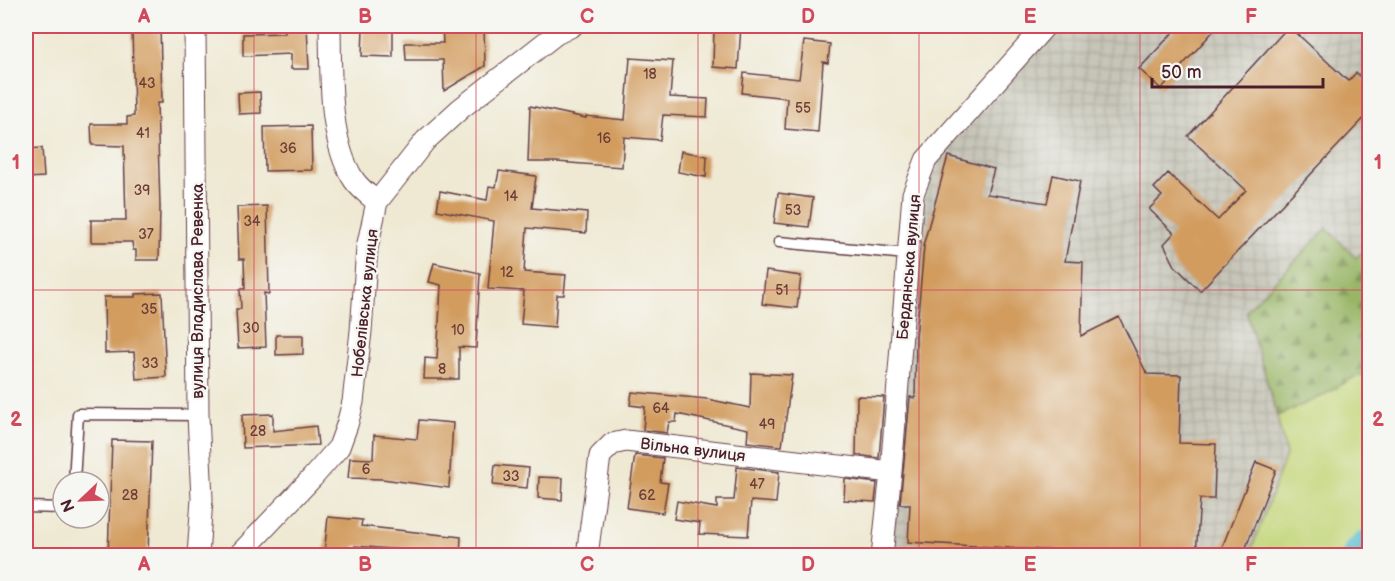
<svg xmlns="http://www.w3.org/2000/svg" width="1395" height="581" font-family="'Balsamiq Sans',sans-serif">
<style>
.industrial{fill:url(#industrial-grid)}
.grass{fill:#c2d578;stroke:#867a52;stroke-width:1.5}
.forest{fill:url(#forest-firs);stroke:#726a4a;stroke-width:1.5}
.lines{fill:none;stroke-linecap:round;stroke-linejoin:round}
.river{stroke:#4cb7c9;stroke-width:40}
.building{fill:#d29c5e}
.lane-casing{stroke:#633d44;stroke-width:13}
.street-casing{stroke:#633d44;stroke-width:23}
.lane{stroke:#fff;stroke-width:10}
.street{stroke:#fff;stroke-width:21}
.grid{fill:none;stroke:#d1495b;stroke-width:1.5;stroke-opacity:0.55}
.labels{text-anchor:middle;stroke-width:5;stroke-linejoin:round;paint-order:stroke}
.number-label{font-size:14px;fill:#6c3e38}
.street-label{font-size:16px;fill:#4a1f2b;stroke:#f6f6f2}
.neatline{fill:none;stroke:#d1495b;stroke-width:2}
.grid-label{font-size:20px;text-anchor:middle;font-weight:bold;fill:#d1495b}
</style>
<defs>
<pattern id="industrial-grid" width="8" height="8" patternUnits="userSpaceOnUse" patternTransform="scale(1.5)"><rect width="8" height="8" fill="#c6c5b8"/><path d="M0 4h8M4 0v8" fill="none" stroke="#aca99e"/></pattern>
<pattern id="forest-firs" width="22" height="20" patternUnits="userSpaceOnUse" patternTransform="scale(1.5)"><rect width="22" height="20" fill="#99b668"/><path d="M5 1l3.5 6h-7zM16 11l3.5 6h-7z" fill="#7f9356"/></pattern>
</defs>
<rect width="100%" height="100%" fill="#f6f6f2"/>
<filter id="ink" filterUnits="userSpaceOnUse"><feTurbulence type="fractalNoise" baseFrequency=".0167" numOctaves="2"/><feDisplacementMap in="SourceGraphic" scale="12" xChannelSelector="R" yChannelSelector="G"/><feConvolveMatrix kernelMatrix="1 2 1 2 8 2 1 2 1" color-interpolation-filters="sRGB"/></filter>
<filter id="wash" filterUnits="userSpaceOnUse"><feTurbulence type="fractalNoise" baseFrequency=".008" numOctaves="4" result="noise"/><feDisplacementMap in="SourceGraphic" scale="24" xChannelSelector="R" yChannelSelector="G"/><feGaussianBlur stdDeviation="1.35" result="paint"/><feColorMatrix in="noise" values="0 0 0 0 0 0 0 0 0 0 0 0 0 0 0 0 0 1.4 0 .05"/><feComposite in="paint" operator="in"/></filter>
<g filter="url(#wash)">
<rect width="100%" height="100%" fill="#efe9d3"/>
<!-- industrial -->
<path class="industrial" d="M1058,26H1369V245L1356,259L1327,229L1246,311L1277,416L1286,455L1249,555L1044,556L890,546L914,231L931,166Z"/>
<!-- grass -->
<path class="grass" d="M1369,373V555L1249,556L1286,455L1277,416L1322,396L1352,378Z"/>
<!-- forest -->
<path class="forest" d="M1327,228L1356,258L1369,245V373L1352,378L1322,396L1277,416L1246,311Z"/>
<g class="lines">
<!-- river -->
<path class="river" d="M1362,556L1370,549"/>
</g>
<g id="blocks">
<!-- building -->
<path class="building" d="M132,26H160L162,103H157L160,207L159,260H136V250H133L132,242H91V220H126L124,146L92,145L91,124H127V117L134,116Z
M284,26H307L309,69H291V54L243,56V34L285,33Z
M484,26L485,66L444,91L443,60H406L405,43H443L442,27Z
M714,26H741L738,69L713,67Z
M1179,26H1218L1161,89L1139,69Z
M1289,26L1348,81L1356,73L1370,86V112L1200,291L1175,266L1164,244L1174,233L1149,209L1162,196L1154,188L1168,173L1218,220L1246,190L1188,136Z
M363,27L393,28V57L362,56Z
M804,41L830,44L828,63L823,62L818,132L785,129L787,98L742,93L744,73L799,79Z
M630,58L673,61L670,97L708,99L707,117L663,115L660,140L624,137L622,167L557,162H528L530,106L586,118V116L625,120Z
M260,92L261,113L239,114L238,93Z
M311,126L312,170L265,171L264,127Z
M42,148L44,177L26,178V149Z
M681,151L707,156L706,177L678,172Z
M948,156L994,169L987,194L1047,203L1053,175L1080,181L1065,261L1083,262L1081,336L1119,317L1147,374L1181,375L1179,443L1216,444L1214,499H1200L1196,555H1129L908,542L910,504H900L910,397L915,398L916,338L924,246H923Z
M499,171L536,176L532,208L587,213L586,233L527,228L524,272L566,275L564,295H557L555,327L521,324L524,291L488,289L494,221L437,210L440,191L487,200L489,186L496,187Z
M778,193L813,198L809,227L774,223Z
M267,206L269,294L264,293L266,347L238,348L236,309H241L240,289H245L244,259H239L237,207Z
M434,263L480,273L476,348L459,347V379H424L425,358L437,359L441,285L429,282Z
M766,271L801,276L797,308L762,304Z
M162,293L166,377L136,379L134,352L105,353L104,297H135V294Z
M276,335H303V354L276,355Z
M751,373L792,375L782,446L747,442L748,429L677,414L676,422H669L667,433L643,430L645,407L630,405L632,392L707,399L750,408Z
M857,396L884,397L879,458L856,455Z
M273,414V431L316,426L318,445L243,448L242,415Z
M419,420L453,423L449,488L382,479L348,478L350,458L373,459L374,435L417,439Z
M112,440L152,441L148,555H108Z
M635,455L663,458L660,482L668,483L663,513L627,508Z
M1256,462L1276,470L1243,555H1219Z
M495,465L529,468L527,488L493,485Z
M737,467L779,472L776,503L751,501L748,536L699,534L700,523L674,519L677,501L717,508V500H734Z
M539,477L563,478L562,500L538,498Z
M845,479L877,483L875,502L844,500Z
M328,517L362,520L361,526L461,537L460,555H426V552L355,546L354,555H324Z"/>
</g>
</g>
<g filter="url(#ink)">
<use href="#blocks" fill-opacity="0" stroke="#633d44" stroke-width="1.5"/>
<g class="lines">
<defs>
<path id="lane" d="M779,242L907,254
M74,482L78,414L198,415
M26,507L63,508"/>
<path id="street" d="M195,26L198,415L202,499L198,556
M330,26C331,71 328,141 354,180C360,189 369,195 377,202
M238,556L312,478L339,447L347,425L353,402L361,331L367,248L377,202L425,141L460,109L556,34L572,26
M587,556L600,456L612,444L626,441L891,472
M882,556L891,472L913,194L926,160L1045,26"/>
</defs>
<!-- lane casing -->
<use href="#lane" class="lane-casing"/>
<!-- street casing -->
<use href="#street" class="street-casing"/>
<!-- lane -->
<use href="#lane" class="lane"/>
<!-- street -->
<use href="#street" class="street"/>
</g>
</g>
<!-- grid -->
<path class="grid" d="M254,26V556M476,26V556M698,26V556M919,26V556M1140,26V556M26,290H1370"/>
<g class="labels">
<!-- number labels -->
<g class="number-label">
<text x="650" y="79">18</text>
<text x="147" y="88">43</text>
<text x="803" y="113">55</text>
<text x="143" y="138">41</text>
<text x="604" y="143">16</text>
<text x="288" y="153">36</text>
<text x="142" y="195">39</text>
<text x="511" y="201">14</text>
<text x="793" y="215">53</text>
<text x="252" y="226">34</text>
<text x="146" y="239">37</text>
<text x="507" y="277">12</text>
<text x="782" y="295">51</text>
<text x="149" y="314">35</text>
<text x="251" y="333">30</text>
<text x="458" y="335">10</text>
<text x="150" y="368">33</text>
<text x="442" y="374">8</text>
<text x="661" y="413">64</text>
<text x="767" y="429">49</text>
<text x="258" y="436">28</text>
<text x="366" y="474">6</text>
<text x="511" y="481">33</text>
<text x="757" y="489">47</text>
<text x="130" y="500">28</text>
<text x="647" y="500">62</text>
</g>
<!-- street labels -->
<g class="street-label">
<text transform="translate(908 267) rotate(-85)" y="6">Бердянська вулиця</text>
<text transform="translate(197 291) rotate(-90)" y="6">вулиця Владислава Ревенка</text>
<text transform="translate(364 303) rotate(-84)" y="6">Нобелівська вулиця</text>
<text transform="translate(693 449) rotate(7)" y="6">Вільна вулиця</text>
</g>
</g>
<!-- margin -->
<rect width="1395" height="581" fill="none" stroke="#f6f6f2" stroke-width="66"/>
<!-- north arrow -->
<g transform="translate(81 500) rotate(247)"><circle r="28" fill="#f6f6f2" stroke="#b1a0a2" stroke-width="1.5"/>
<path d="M0-4.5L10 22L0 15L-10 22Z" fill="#d1495b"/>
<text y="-9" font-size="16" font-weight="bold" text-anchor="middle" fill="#4a1f2b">N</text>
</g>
<!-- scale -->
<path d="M1152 78v9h171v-9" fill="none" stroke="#4a1f2b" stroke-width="3"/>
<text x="1161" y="78" font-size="18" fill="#4a1f2b" stroke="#f6f6f2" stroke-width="4.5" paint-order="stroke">50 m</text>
<rect x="33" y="33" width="1329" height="515" class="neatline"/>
<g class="grid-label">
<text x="144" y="23">A</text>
<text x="365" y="23">B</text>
<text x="587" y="23">C</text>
<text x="808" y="23">D</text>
<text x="1030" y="23">E</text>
<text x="1251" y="23">F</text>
<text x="16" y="169">1</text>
<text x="1378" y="169">1</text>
<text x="16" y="426">2</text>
<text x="1378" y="426">2</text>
<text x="144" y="571">A</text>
<text x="365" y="571">B</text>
<text x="587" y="571">C</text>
<text x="808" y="571">D</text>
<text x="1030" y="571">E</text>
<text x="1251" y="571">F</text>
</g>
</svg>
